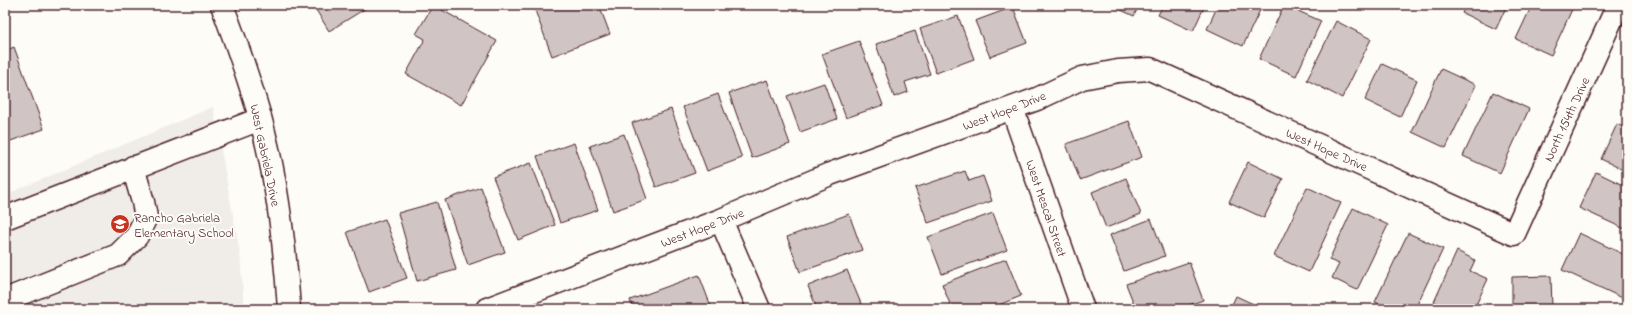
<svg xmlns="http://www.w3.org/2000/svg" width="1632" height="314" font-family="'Indie Flower',sans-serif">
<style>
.built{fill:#f0ece8}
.building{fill:#d0c5c4;stroke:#4a1f2b}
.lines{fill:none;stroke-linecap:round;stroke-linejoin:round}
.minor-casing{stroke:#4a1f2b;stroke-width:25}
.minor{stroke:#fdfcf7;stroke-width:22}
.labels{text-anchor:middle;stroke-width:4;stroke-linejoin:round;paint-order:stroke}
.street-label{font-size:13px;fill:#4a1f2b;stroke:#fdfcf7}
.poi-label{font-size:13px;fill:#4a1f2b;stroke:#fdfcf7;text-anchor:start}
</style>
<rect width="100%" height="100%" fill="#fdfcf7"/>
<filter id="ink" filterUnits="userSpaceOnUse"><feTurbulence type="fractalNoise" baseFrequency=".025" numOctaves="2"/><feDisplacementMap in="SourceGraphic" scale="8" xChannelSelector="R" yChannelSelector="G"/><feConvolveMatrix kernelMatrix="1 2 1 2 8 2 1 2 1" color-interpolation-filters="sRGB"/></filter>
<g filter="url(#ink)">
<!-- built -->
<path class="built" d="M213,107L240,253L244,309H5V195Z"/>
<!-- building -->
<path class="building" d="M313,5H371L329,31Z
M433,5L497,41L461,105L406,74L425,39L416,34Z
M533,5H599L610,34L552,56Z
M1110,5H1139L1134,16Z
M1163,5H1205L1193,31L1158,15Z
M1218,5H1250L1260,10L1243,46L1207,29Z
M1284,5L1321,21L1296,76L1259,59Z
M1466,5H1507L1496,29L1462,13Z
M1532,5H1574L1551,55L1516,39Z
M1013,7L1027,43L990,57L975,21Z
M958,16L974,59L936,73L920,29Z
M1336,21L1371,39L1342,98L1307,80Z
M915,31L930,74L905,82L908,92L894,97L876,44Z
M859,41L883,105L846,118L822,54Z
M14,47L44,129L5,143V51Z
M1382,64L1417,80L1400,117L1365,100Z
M1441,69L1476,85L1446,148L1412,132Z
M767,80L790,144L752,158L729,93Z
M824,83L837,119L800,132L787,96Z
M1493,92L1529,109L1500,173L1463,156Z
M718,94L742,158L707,171L683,107Z
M671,109L695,173L656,187L632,123Z
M1129,121L1142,157L1080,180L1066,144Z
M1617,124L1627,129V172L1601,159Z
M624,134L647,199L613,211L590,146Z
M574,143L598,210L560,223L537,156Z
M1248,162L1283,179L1264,218L1229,202Z
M531,163L555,225L518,240L493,177Z
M965,171L969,181L983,176L992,201L928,223L915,188Z
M1596,172L1627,187V230L1579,208Z
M1126,178L1141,214L1106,228L1092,192Z
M481,187L505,252L468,265L445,200Z
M1307,187L1341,203L1309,272L1274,256Z
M437,202L456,270L417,281L398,213Z
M1353,208L1388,225L1357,290L1332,278L1339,264L1329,260Z
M993,213L1007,250L942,274L928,237Z
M849,214L862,250L800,272L787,237Z
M385,219L407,278L369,292L347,232Z
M1151,219L1165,256L1124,271L1110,235Z
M1408,233L1443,249L1415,309H1390L1375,302Z
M1579,233L1627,256V300L1562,270Z
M1457,251L1475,260L1470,271L1488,279L1474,309H1449L1434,302Z
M1006,259L1021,296L989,309H952L942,284Z
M1189,262L1203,300L1178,309H1136L1126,284Z
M847,270L862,306L854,309H817L808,286Z
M699,275L712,309H633L630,300Z
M1551,276L1552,309H1512V277Z
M1236,296L1264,309H1230Z"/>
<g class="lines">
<defs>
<path id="minor" d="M222,5C236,42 249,79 260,117C277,178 285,246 289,309
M1012,108L1083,309
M5,218L260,119
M721,220L759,309
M5,300L118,255L137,236L146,217L143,202L133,167
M487,309L721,220L830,174L1037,99L1082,78L1118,71L1150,69L1514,234L1618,5"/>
</defs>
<!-- minor casing -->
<use href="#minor" class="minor-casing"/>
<!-- minor -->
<use href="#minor" class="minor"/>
</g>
</g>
<!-- icons -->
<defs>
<symbol id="school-disc" viewBox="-11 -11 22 22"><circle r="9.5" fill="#c8321e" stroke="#fdfcf7"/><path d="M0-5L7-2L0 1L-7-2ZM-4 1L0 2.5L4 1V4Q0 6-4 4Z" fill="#fff"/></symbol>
</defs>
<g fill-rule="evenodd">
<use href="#school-disc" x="109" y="213" width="22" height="22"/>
</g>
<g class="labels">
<!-- street labels -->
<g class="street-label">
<text transform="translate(1004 110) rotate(-21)" y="5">West Hope Drive</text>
<text transform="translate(1566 119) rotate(-65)" y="5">North 154th Drive</text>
<text transform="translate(1327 149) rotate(24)" y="5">West Hope Drive</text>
<text transform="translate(266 155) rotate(78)" y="5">West Gabriela Drive</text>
<text transform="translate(1047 208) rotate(71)" y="5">West Mescal Street</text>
<text transform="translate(702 227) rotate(-21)" y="5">West Hope Drive</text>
</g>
<!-- poi labels -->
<g class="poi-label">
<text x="134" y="222">Rancho Gabriela<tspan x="134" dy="15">Elementary School</tspan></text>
</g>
</g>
<!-- margin -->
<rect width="1632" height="314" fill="none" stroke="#fdfcf7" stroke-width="20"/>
<rect x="10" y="10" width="1612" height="294" fill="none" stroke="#4a1f2b" stroke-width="1.5" filter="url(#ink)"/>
</svg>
